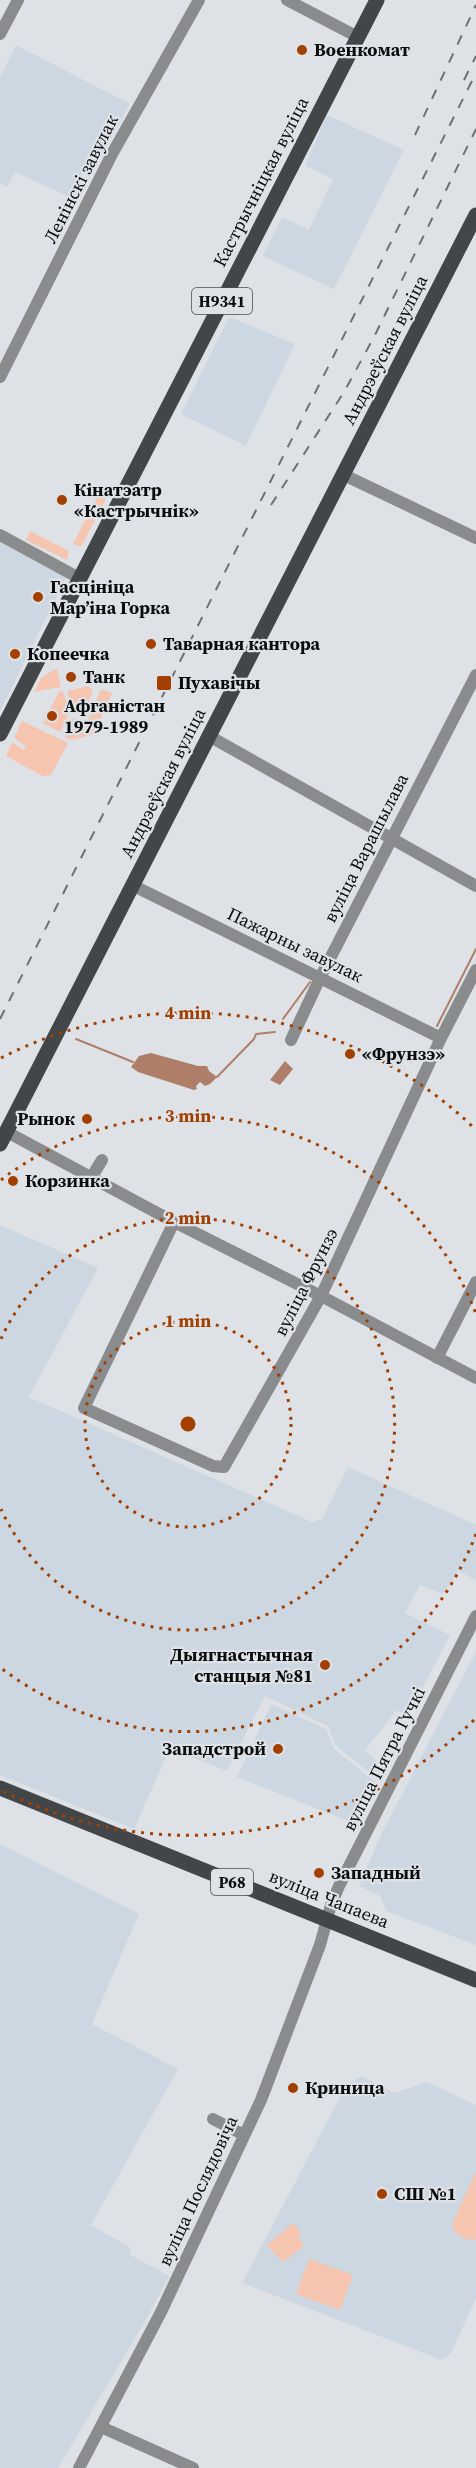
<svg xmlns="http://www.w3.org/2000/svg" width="476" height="2468" font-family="'Source Serif 4',serif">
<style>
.built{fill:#cdd7e1}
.green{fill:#f5c5b0}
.water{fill:#af7e68}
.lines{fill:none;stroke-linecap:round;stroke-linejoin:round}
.stream{stroke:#af7e68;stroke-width:2}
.minor{stroke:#898b8d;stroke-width:12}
.major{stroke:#434649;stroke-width:15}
.rail{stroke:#6e7174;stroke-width:2;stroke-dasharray:10 10;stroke-linecap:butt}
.ring{fill:none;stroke:#a34001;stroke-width:3;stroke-dasharray:3 6}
.poi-dot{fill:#a34001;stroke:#dee2e7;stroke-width:2}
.labels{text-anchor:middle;stroke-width:4.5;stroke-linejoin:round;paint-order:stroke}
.shield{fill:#dee2e7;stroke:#4a4c4e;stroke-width:1.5}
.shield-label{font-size:16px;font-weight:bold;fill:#0a0c0d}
.poi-label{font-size:18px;font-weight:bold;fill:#0a0c0d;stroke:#dee2e7;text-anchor:start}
.street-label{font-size:18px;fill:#0a0c0d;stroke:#dee2e7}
.centre{fill:#a34001;stroke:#dee2e7;stroke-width:3}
.ring-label{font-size:18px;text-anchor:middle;font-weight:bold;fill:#a34001;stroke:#dee2e7;stroke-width:4.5;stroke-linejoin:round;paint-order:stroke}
</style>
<rect width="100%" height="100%" fill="#dee2e7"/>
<!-- built -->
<path class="built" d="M16,45L130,104L91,175L83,171L75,189L83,193L78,201L15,172L7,187L0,183V78Z
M327,115L404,150L334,289L263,256L282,217L309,230L333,179L306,166V163Z
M229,317L295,344L246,446L181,414Z
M0,540L67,576L0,711Z
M0,1225L98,1268L29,1397L312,1522L322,1519L348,1467L476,1525V1580L458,1571L443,1594L420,1585L405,1613L450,1635L409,1715L396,1711L365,1750L386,1770L380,1781L335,1745L328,1726L265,1696L227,1771L170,1748L134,1829L0,1775Z
M476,1651V1945L386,1911L380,1896L359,1886L381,1835Z
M271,1704L326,1729L334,1749L375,1782L353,1823L237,1777Z
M0,1844L139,1914L92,2024L178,2069L91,2225L131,2248L129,2254L169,2276L144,2323L58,2468H0Z
M362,2076L394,2093L427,2082L476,2105V2298L451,2353L442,2360L242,2283L347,2084Z"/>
<!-- green -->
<path class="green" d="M98,495L106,499L81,547L73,544Z
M30,531L69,551L67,560L26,540Z
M57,668L61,687L34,692L41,678Z
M89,686L93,690L84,713L82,715L74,712L67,691Z
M101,689L112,693L99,723L88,719Z
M63,691L70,712L60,732L43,723L59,692Z
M73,718L96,727L92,735L71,740L65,737Z
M22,721L68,743L51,775L42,776L6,756L12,742L24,750L26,746L14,738Z
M476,2171V2240C465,2240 455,2236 452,2225Z
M293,2223L301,2233L298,2237L304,2246L283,2262L267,2245Z
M309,2259L353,2275L340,2310L296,2294Z"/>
<!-- water -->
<path class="water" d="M151,1053L198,1066H207L209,1071L217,1077L210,1084L205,1086L200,1082L196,1086L197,1089L194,1090L138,1072L131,1067L139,1056Z
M285,1061L293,1069L280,1085L270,1080Z"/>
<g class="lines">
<!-- stream -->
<path class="stream" d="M283,1019L310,982
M437,1026L476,949
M76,1039L133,1062
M217,1077L254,1039L256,1034L275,1032"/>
<!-- minor -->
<path class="minor" d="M287,0L358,37
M0,34L18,0
M0,377L112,154L199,0
M344,475L476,538
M0,535L79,578
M209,736L476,886
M132,885L441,1038
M291,1040L320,978L476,675
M7,1132L174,1222L321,1296L476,1378
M91,1178L102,1160
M174,1222L84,1408L213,1466L224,1467L321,1296L441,1038L476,970
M437,1358L476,1282
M213,2119L244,2135
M101,2427L193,2468
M79,2468L161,2312L261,2100L320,1945L331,1905L339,1886L476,1616"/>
<!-- major -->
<path class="major" d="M0,734L377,0
M0,1144L476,215
M0,1788L476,1980"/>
<!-- rail -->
<path class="rail" d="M464,80L476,56
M415,135L476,5
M271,505L344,392L374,337L476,129
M0,1019L476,73"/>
</g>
<!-- distance rings -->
<g class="ring">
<circle cx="188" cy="1424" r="103"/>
<path d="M1 1339A206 206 0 1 1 1 1509"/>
<path d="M476 1534A308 308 0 0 1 1 1668M1 1180A308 308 0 0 1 476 1314"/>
<path d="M474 1720A411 411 0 0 1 1 1790M1 1058A411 411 0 0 1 474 1128"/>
</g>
<!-- markers -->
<g class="poi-dot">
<circle cx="302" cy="50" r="6"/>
<circle cx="62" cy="500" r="6"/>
<circle cx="38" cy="597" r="6"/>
<circle cx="151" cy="644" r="6"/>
<circle cx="15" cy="654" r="6"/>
<circle cx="71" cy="677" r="6"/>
<rect x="156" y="675" width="16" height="16" rx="3"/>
<circle cx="52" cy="716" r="6"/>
<circle cx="350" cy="1054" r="6"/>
<circle cx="87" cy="1119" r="6"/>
<circle cx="13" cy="1181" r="6"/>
<circle cx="325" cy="1665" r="6"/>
<circle cx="278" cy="1749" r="6"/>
<circle cx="319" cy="1873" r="6"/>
<circle cx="293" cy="2088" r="6"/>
<circle cx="382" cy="2194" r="6"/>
</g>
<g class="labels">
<!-- shield labels -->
<g class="shield">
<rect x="192" y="288" width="60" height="26" rx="4.5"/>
<rect x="211" y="1869" width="42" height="26" rx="4.5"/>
</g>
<g class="shield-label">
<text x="222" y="307">Н9341</text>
<text x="232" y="1888">Р68</text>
</g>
<!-- poi labels -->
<g class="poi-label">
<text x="314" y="56">Военкомат</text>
<text x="74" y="496">Кінатэатр<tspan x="74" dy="21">«Кастрычнік»</tspan></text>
<text x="50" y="593">Гасцініца<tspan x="50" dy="21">Марʼіна Горка</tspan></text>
<text x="163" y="650">Таварная кантора</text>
<text x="27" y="660">Копеечка</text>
<text x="83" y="683">Танк</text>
<text x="178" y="689">Пухавічы</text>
<text x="64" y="712">Афганістан<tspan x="64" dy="21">1979-1989</tspan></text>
<text x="362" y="1060">«Фрунзэ»</text>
<text x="75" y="1125" text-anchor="end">Рынок</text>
<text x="25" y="1187">Корзинка</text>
<text x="313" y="1661" text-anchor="end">Дыягнастычная<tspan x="313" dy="21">станцыя №81</tspan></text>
<text x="266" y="1755" text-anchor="end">Западстрой</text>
<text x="331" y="1879">Западный</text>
<text x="305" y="2094">Криница</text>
<text x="394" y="2200">СШ №1</text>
</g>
<!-- street labels -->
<g class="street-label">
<text transform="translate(81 179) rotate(-63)" y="6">Ленінскі завулак</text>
<text transform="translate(261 182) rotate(-63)" y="6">Кастрычніцкая вуліца</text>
<text transform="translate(385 350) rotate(-63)" y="6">Андрэеўская вуліца</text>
<text transform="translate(163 783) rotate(-63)" y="6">Андрэеўская вуліца</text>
<text transform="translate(366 848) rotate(-63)" y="6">вуліца Варашылава</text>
<text transform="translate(295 945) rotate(26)" y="6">Пажарны завулак</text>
<text transform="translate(306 1282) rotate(-63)" y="6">вуліца Фрунзэ</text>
<text transform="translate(384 1759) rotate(-63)" y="6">вуліца Пятра Гучкі</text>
<text transform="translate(329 1899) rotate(22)" y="6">вуліца Чапаева</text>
<text transform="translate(198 2191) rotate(-65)" y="6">вуліца Послядовіча</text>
</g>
</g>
<circle cx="188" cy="1424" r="9" class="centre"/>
<g class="ring-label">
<text x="188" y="1019">4 min</text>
<text x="188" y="1122">3 min</text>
<text x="188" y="1224">2 min</text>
<text x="188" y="1327">1 min</text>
</g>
</svg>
